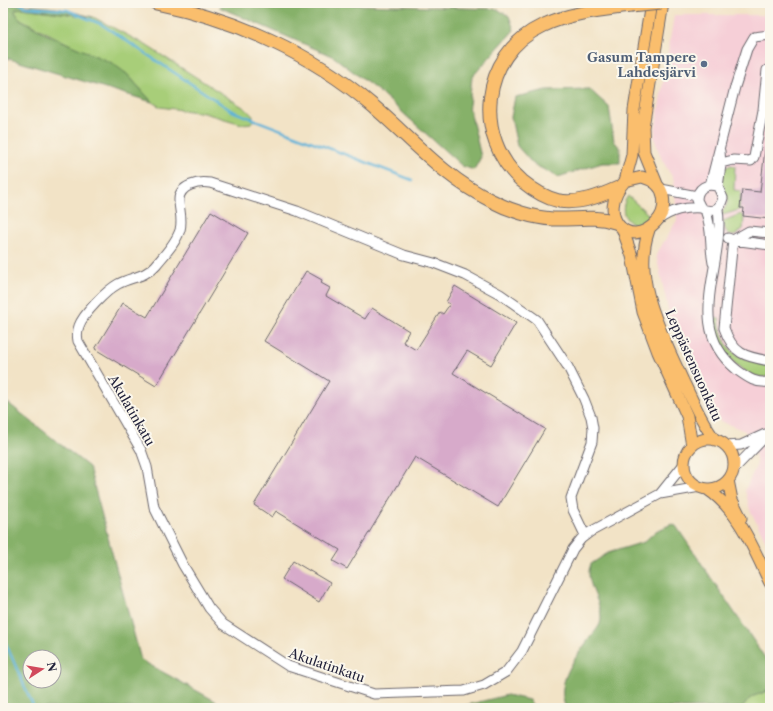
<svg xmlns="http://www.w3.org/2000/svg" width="773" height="711" font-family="'Libre Caslon Text',serif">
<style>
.built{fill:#f6cfd7}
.green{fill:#a8ce79;stroke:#65785a}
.forest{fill:#86b169;stroke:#546a52;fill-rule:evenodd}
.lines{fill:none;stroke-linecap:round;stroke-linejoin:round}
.stream{stroke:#5cb2d9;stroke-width:2.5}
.building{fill:#d7aaca}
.minor-casing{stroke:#6b666c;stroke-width:11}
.major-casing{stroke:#6b666c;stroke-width:13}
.highway-casing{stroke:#6b666c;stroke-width:15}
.minor{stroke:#fff;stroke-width:9}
.major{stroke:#fabe6d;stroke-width:11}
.highway{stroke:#fabe6d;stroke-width:13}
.highway-bridge-casing{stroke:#6b666c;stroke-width:15;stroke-linecap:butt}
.highway-bridge{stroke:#fabe6d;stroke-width:13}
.service-dot{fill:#5c6f8a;stroke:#fbf7ec;stroke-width:1.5}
.labels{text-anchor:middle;stroke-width:4;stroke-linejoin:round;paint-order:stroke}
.service-label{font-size:13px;font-weight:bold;fill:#4e5e75;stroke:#fbf7ec;text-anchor:end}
.street-label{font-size:13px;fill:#22223b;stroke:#fbf7ec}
</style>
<rect width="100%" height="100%" fill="#fbf7ec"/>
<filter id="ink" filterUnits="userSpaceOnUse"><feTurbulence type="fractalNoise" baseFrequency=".025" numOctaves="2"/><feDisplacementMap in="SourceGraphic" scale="8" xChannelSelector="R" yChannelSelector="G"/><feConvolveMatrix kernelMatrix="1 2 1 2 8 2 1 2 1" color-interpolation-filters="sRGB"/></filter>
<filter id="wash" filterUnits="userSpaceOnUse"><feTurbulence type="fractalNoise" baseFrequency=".012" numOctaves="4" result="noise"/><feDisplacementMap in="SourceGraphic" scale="16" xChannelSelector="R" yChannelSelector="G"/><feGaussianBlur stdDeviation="0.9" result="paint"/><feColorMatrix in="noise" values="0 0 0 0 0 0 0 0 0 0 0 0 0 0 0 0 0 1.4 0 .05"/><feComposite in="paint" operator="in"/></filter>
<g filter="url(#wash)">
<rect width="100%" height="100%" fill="#f2e3c6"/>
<!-- built -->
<path class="built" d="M674,15H770V549L750,510L745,490L757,464L753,445L745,431L720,421L703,392L671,322L656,255L677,220L674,180L662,160L654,138Z"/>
<!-- green -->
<path class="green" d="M22,8L93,17L144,44L246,109L253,116L252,123L242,124L204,113L160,107L152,102L127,74L20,19L15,12L16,9Z
M731,165L735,166L734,190L741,191L739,210L723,215L722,212C732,199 726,198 722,185C721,180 724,173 724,168Z
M628,196L649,215L641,227C625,224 618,210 628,196Z
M741,214L744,217L743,229L734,236C726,235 724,228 723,221Z
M713,318H719C723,352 738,360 770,364V376C751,383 726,358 719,342C715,334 714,326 713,318Z
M770,690V708H742L751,697Z"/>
<!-- forest -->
<path class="forest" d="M3,3L57,8L93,17L22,8L16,9L15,12L20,19L46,34L112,63L127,74L152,102L3,57Z
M222,3H296L497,9L509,16L514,30L472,77L469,106L481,157L474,170L462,166L382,94L334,57L219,7Z
M589,89L609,107L614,141L620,148V163H602L558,177L533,164L517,146L511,117L515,97L547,90Z
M3,399L89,467L141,660L228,708H3ZM30,657H54V681H30Z
M672,524L676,526L770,665V690L751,697L742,708H566C554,682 577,656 591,636C594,633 598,628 600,624C606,605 582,582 591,564L608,553L644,542L656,531Z
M507,695L529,700L535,708H455Z"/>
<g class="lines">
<!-- stream -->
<path class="stream" d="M19,3L26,7L67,10L101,24L232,111L412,180
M3,637L34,708"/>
</g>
<g id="blocks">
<!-- building -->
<path class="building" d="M766,140H770V219L743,216L744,208H740L742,190L760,192Z
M211,211L248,233L156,386L95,349L123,303L147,317Z
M306,271L322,280L321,283L330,288L326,296L365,319L372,308L409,331L403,342L416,350L440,312L443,314L450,304L446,302L455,286L516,323L491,365L467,351L453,373L545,429L498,507L415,457L347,569L333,561L340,550L276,511L272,517L254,505L329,381L264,341Z
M293,561L330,583L319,602L282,579Z"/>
</g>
</g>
<g filter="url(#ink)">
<use href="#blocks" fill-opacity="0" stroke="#6b666c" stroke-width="1"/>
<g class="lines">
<defs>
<path id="minor" d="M721,163L733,160L751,161L754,157L763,110L767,70
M710,185L735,87L747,49L754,37L770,35
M718,187C707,182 697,188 697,200L701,208C712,214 720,209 723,198L718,187L721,165L720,151
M661,189L697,196
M718,209C726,265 682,326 737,370C748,378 756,384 770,382
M705,210C713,229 709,244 713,263
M658,220C672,210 684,207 701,208
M728,238L733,240L770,245
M733,240L724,328C733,354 745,357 770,361
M733,240L749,231L770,233
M726,446L741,445L765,434
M733,470L770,432
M660,494L700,487
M585,535L573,510L571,498L592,442L593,428L591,417L584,399L568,367L537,320L500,294L465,275L434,263L404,255L297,211L210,183C199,181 179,185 179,200C179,210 183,219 180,230C176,243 164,255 156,265C146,277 131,277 118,284C107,290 83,314 79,326C77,331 77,336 78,341L141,450L147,467L154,507L183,565L209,608L223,624L288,666L374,694L464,691L484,685L506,672L522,651L573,549L581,539L590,532L660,494L684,464"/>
<path id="major" d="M642,177C653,180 661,185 663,196C665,206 663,215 656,222C628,252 595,214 625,181Z
M625,181L632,155L634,110L651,3
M657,184L644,152L643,127L663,3
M622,228L632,256L643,312L658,352L687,416L692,446
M649,230C631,280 663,336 683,381C693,401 701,422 715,440
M684 464a25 25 0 1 1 50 0a25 25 0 1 1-50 0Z
M728,480L732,500L741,518
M707,489C739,510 754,550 770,583"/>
<path id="highway" d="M156,3C235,19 311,53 372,105C413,140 443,177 492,201C509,210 533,218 553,219C575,220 593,215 615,222
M618,188C600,196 580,204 559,201C545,198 533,190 522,181C473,138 480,55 542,26C569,13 600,10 630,6"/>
</defs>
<!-- minor casing -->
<use href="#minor" class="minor-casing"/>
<!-- major casing -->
<use href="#major" class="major-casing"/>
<!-- highway casing -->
<use href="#highway" class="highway-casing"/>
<!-- minor -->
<use href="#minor" class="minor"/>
<!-- major -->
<use href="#major" class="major"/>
<!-- highway -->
<use href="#highway" class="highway"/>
<defs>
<path id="highway-bridge" d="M630,6L661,3"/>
</defs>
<!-- highway-bridge casing -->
<use href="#highway-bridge" class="highway-bridge-casing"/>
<!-- highway-bridge -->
<use href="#highway-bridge" class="highway-bridge"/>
</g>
</g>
<!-- markers -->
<circle class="service-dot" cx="704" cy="64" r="4"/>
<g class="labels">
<!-- service labels -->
<g class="service-label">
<text x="696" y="62">Gasum Tampere<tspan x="696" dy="15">Lahdesjärvi</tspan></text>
</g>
<!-- street labels -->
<g class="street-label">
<text transform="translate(694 365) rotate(66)" y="5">Leppästensuonkatu</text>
<text transform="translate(132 410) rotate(60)" y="5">Akulatinkatu</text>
<text transform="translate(327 665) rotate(19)" y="5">Akulatinkatu</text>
</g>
</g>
<!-- margin -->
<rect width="773" height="711" fill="none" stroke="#fbf7ec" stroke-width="16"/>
<!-- north arrow -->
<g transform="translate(42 669) rotate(78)"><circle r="19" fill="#fbf7ec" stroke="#a4a2a5"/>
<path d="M0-3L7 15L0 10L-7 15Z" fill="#d1495b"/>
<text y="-6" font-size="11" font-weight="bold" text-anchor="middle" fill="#22223b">N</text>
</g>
</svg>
